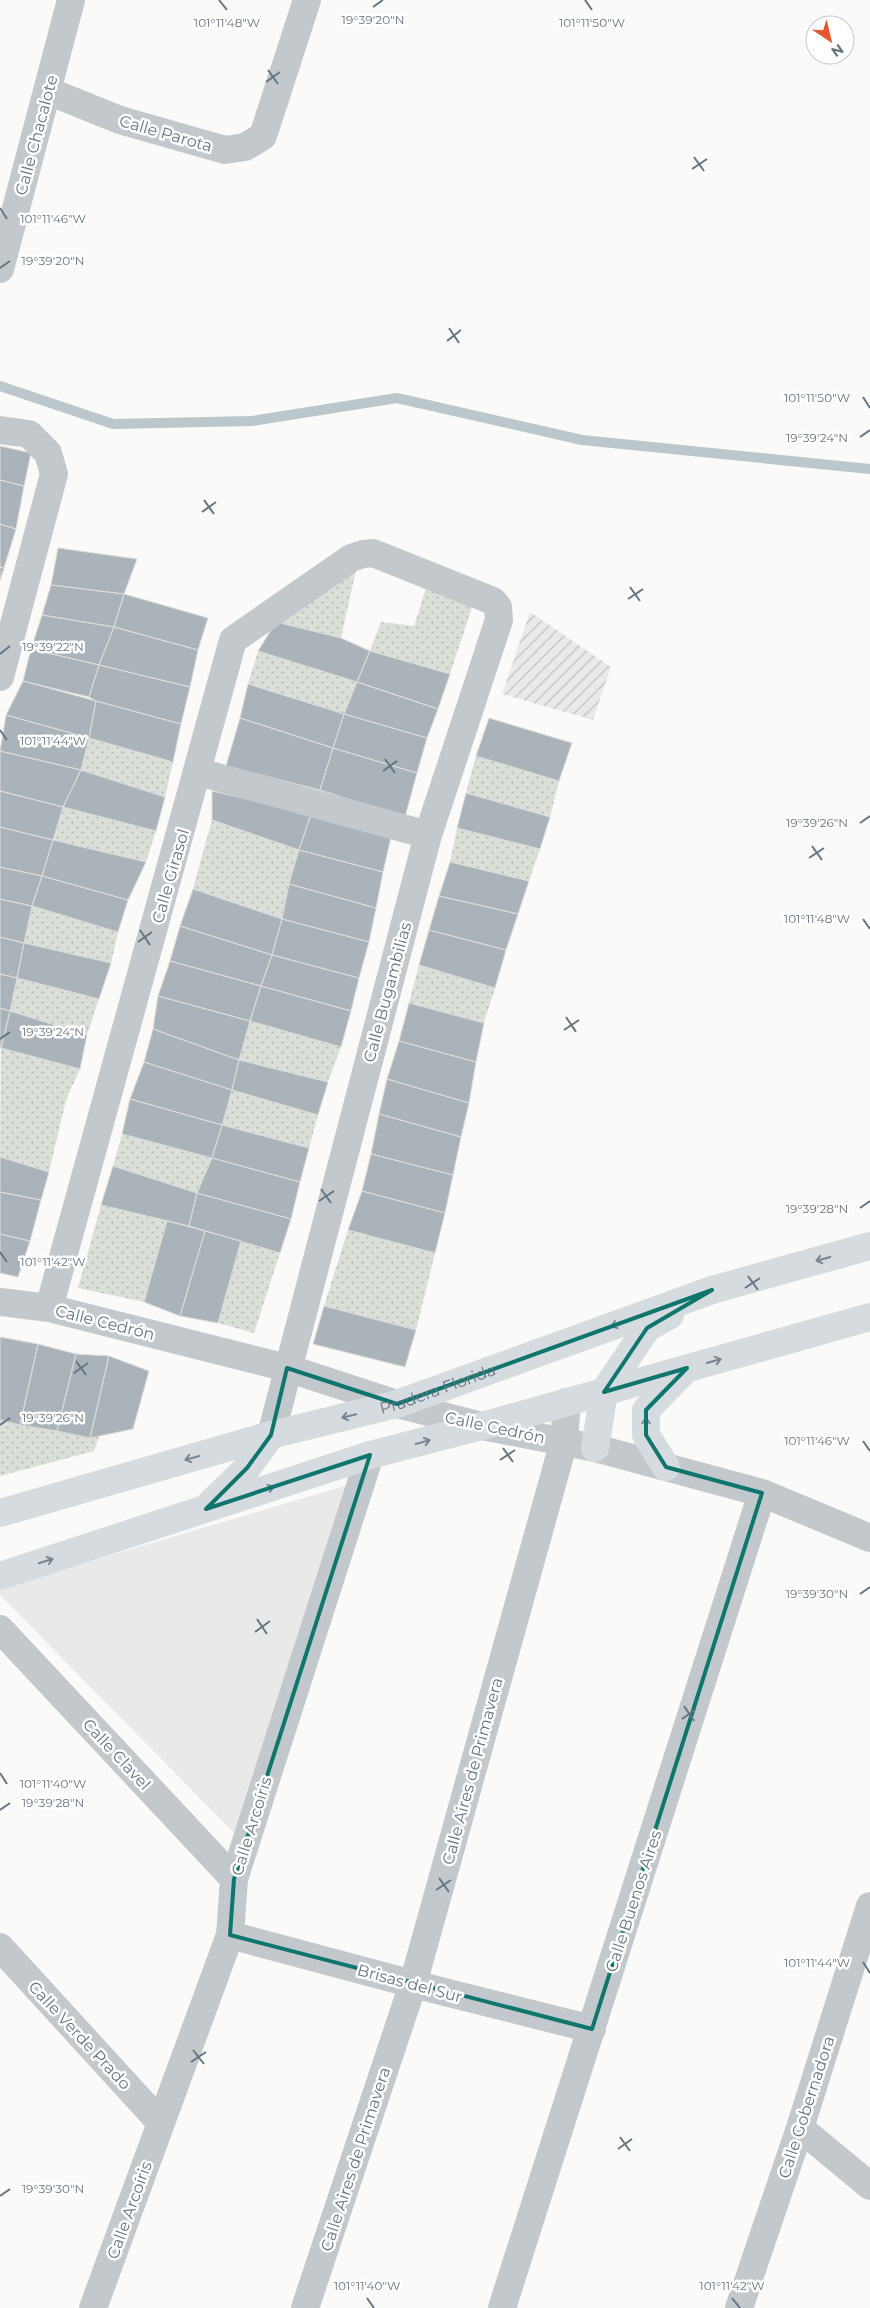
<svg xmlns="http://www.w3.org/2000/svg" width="870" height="2308" font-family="Montserrat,sans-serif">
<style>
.built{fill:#e8e9e9}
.industrial{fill:url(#industrial-furrows)}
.grass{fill:url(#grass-dots)}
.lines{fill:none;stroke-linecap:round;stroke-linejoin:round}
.stream{stroke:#bbc7cb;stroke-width:10}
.building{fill:#aab3b9;stroke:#dcdcda}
.minor{stroke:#c3c8cc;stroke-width:28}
.major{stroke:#d6dbdf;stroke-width:28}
.oneway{stroke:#768591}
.marked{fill:none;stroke:#0f766e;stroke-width:4;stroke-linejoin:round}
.ticks{fill:none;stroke:#657683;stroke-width:2}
.labels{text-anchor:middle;stroke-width:5;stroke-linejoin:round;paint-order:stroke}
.street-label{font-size:16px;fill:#657683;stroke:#fff}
.ticks-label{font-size:12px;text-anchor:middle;fill:#657683;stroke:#fff;stroke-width:5;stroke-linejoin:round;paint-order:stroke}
</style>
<defs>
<pattern id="industrial-furrows" width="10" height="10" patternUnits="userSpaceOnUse" patternTransform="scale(1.25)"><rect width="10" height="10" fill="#e8e9e9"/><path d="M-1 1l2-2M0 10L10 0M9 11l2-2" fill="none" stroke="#c0c1c2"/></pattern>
<pattern id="grass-dots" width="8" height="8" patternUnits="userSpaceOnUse" patternTransform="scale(1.25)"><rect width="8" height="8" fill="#dadfd7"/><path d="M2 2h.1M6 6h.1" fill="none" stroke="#b4b9b4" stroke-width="1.8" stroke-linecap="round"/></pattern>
</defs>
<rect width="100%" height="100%" fill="#fafaf8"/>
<!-- built -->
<path class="built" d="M358,1482L238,1837L0,1595V1588Z"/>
<!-- industrial -->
<path class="industrial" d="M530,612L611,667L593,720L502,694Z"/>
<!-- grass -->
<path class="grass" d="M357,566L341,638L276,622Z
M428,582L474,601L450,674L370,651L381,622L414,626Z
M258,651L357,682L344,714L248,684Z
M89,738L173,762L165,797L81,770Z
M476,756L559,781L550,817L466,793Z
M63,807L156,831L146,862L53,840Z
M212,820L299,850L282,919L193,889Z
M457,828L540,849L529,881L450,862Z
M32,906L118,932L111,963L24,943Z
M419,965L495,988L484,1023L409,1003Z
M17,978L99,999L87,1035L10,1011Z
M250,1021L341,1047L328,1082L239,1060Z
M1,1048L80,1069L66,1100L49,1172L0,1157Z
M232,1090L318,1115L309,1148L222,1125Z
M122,1134L212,1158L197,1193L113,1166Z
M101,1205L167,1221L144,1302L78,1288Z
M348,1230L435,1253L416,1330L324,1306Z
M241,1241L280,1253L254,1333L218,1323Z
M0,1419L99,1436L94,1451L0,1476Z"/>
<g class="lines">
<!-- stream -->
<path class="stream" d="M0,386L113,424L252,421L397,398L582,440L870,469"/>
</g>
<!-- building -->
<path class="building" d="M0,446L31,453L24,486L0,480Z
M0,480L24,486L16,529L0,524Z
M0,524L16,529L4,568L0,567Z
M58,548L137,559L124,594L51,585Z
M0,567L4,568L0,581Z
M51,585L124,594L114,627L42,615Z
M124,594L208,618L198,650L114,627Z
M42,615L114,627L99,665L31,649Z
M276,622L341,638L370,651L357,682L258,651Z
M114,627L198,650L190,687L99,665Z
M31,649L99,665L89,697L23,681Z
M370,651L450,674L438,709L357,682Z
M99,665L190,687L181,724L96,701L89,697Z
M23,681L96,701L89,738L6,715Z
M357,682L438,709L427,738L344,714Z
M248,684L344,714L333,748L240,718Z
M96,701L181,724L173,762L89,738Z
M344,714L427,738L417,773L333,748Z
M6,715L89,738L81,770L0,751Z
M240,718L333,748L320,790L226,766Z
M489,718L572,743L559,781L476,756Z
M333,748L417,773L405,817L320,790Z
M0,751L81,770L63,807L0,791Z
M81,770L165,797L156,831L63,807Z
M0,791L63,807L53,840L0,827Z
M212,791L311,814L299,850L212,820Z
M466,793L550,817L540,849L457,828Z
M311,814L391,837L383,872L299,850Z
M0,827L53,840L42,876L0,867Z
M53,840L146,862L128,900L42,876Z
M299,850L383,872L376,908L289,884Z
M450,862L529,881L518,914L439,896Z
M0,867L42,876L32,906L0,899Z
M42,876L128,900L118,932L32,906Z
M289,884L376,908L369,942L282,919Z
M193,889L282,919L272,955L180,926Z
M439,896L518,914L506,950L429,930Z
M0,899L32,906L24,943L0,937Z
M282,919L369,942L359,978L272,955Z
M180,926L272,955L261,986L170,961Z
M429,930L506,950L495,988L419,965Z
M0,937L24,943L17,978L0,974Z
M24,943L111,963L99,999L17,978Z
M272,955L359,978L351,1011L261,986Z
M170,961L261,986L250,1021L158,996Z
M0,974L17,978L10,1011L0,1008Z
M261,986L351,1011L341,1047L250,1021Z
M158,996L250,1021L239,1060L153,1029Z
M409,1003L484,1023L476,1062L399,1041Z
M0,1008L10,1011L1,1048H0Z
M10,1011L87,1035L80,1069L1,1048Z
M153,1029L239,1060L232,1090L144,1062Z
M399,1041L476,1062L469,1103L387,1079Z
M239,1060L328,1082L318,1115L232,1090Z
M144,1062L232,1090L222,1125L130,1099Z
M387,1079L469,1103L461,1137L379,1114Z
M130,1099L222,1125L212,1158L122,1134Z
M379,1114L461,1137L453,1175L371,1154Z
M222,1125L309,1148L300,1182L212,1158Z
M371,1154L453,1175L445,1213L362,1191Z
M0,1157L49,1172L41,1200L0,1192Z
M212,1158L300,1182L291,1219L197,1193Z
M113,1166L197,1193L189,1226L101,1205Z
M362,1191L445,1213L435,1253L348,1230Z
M0,1192L41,1200L30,1241L0,1234Z
M197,1193L291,1219L280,1253L189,1226Z
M167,1221L205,1231L180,1316L144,1302Z
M205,1231L241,1241L218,1323L180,1316Z
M0,1234L30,1241L18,1277L0,1273Z
M324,1306L416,1330L405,1367L313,1344Z
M0,1337L38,1344L20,1425L0,1420Z
M38,1344L76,1354L57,1431L20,1425Z
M76,1354L109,1356L90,1438L57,1431Z
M109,1356L149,1371L133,1429L90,1438Z"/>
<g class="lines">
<!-- minor -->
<path class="minor" d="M48,91L120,120L225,150L245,147L263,136L307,0
M0,269L71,0
M0,430L29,434L48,453L54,474L0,677
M199,772L428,835
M0,1302L49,1308L287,1368L397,1404L482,1426L595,1448L762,1493L870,1538
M49,1308L233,640L351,558L363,554L373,553L493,601L498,607L499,620L428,835L271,1435
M0,1629L234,1879
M230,1935L413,1984L592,2029
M0,1947L160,2122
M800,2128L870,2186
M93,2308L230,1935L234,1879L370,1455
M305,2308L413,1984L564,1441L567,1402
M502,2308L762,1493
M739,2308L800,2128L870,1906"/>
<!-- major -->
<g class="major">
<path d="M595,1448L604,1392L647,1328L670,1315"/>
<path d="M666,1467L646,1435V1410L686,1369"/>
<path d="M210,1504L247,1468L271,1435"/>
<path id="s1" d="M0,1513L271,1435L397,1404L712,1290L870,1246"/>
<path d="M0,1576L370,1455L482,1426L870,1317"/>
</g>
</g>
<!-- one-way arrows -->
<defs><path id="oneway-shaft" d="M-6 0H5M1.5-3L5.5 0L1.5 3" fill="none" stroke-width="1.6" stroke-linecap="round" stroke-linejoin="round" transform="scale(1.25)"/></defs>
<g class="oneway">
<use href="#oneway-shaft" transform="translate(823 1259) rotate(164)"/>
<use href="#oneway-shaft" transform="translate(618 1324) rotate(160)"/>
<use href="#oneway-shaft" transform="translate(714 1361) rotate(-16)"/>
<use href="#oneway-shaft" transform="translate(349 1416) rotate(166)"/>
<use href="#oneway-shaft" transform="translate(646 1425) rotate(-90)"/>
<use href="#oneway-shaft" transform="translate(423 1442) rotate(-15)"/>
<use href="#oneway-shaft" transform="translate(192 1458) rotate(164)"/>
<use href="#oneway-shaft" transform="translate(267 1489) rotate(-18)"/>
<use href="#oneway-shaft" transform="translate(46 1561) rotate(-18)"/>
</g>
<!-- marked area -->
<path class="marked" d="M712,1290L647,1328L604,1392L687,1368L646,1410V1435L666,1467L762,1493L592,2029L230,1935L234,1879L370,1455L206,1509L247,1468L271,1435L287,1368L397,1404Z"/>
<!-- ticks -->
<path class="ticks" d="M219,0L227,10M585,0L592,10M373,7L383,0M268,70L278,84M266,82L280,72M694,157L704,171M692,169L707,159M0,208L7,219M0,268L10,261M449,328L459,343M447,341L461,330M863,397L870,408M860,437L870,430M204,500L214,514M202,512L216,502M630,587L640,601M628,599L643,589M0,654L10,646M0,730L7,740M385,759L395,773M383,771L397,761M860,823L870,816M812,846L822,860M809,858L824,848M863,919L870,929M140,930L150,945M138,942L152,932M566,1017L576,1032M564,1030L579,1020M0,1039L10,1032M321,1189L331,1203M319,1201L334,1191M860,1208L870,1201M0,1252L7,1262M748,1276L758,1290M745,1288L760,1278M76,1361L86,1375M74,1373L88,1363M0,1425L10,1418M863,1441L870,1451M503,1448L513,1462M500,1460L515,1450M860,1594L870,1587M257,1619L267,1634M255,1632L270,1621M684,1706L694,1721M682,1719L696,1709M0,1773L7,1784M0,1810L10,1803M439,1878L449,1892M436,1890L451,1880M863,1962L870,1973M193,2050L204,2064M191,2062L206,2052M620,2137L630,2151M618,2149L632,2139M0,2196L10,2189M367,2298L374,2308M732,2298L740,2308"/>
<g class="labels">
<!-- street labels -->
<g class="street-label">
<text transform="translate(166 133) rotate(16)" y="6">Calle Parota</text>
<text transform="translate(36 135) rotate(-75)" y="6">Calle Chacalote</text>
<text transform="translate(170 876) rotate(-74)" y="6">Calle Girasol</text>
<text transform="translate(387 992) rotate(-75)" y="6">Calle Bugambilias</text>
<text transform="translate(105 1322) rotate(14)" y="6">Calle Cedrón</text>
<text dy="6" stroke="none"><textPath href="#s1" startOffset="455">Pradera Florida</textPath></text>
<text transform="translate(495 1427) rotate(12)" y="6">Calle Cedrón</text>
<text transform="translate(117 1754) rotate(47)" y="6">Calle Clavel</text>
<text transform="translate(472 1771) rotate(-75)" y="6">Calle Aires de Primavera</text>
<text transform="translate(251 1826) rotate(-73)" y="6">Calle Arcoíris</text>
<text transform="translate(633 1901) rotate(-72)" y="6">Calle Buenos Aires</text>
<text transform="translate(410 1983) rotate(15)" y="6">Brisas del Sur</text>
<text transform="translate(80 2035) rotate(47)" y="6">Calle Verde Prado</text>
<text transform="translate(806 2107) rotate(-72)" y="6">Calle Gobernadora</text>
<text transform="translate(355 2159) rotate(-72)" y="6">Calle Aires de Primavera</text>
<text transform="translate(129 2210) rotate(-70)" y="6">Calle Arcoíris</text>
</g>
</g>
<g class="ticks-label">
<text x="373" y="24">19°39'20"N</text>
<text x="227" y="27">101°11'48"W</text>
<text x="592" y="27">101°11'50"W</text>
<text x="53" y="223">101°11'46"W</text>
<text x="53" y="265">19°39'20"N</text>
<text x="817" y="402">101°11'50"W</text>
<text x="817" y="442">19°39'24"N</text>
<text x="53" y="651">19°39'22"N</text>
<text x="53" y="745">101°11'44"W</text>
<text x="817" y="827">19°39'26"N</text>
<text x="817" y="923">101°11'48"W</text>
<text x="53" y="1036">19°39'24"N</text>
<text x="817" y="1213">19°39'28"N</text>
<text x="53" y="1266">101°11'42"W</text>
<text x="53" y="1422">19°39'26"N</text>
<text x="817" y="1445">101°11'46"W</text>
<text x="817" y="1598">19°39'30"N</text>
<text x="53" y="1788">101°11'40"W</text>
<text x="53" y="1807">19°39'28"N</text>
<text x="817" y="1967">101°11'44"W</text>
<text x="53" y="2193">19°39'30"N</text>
<text x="367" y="2290">101°11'40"W</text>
<text x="732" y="2290">101°11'42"W</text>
</g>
<!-- north arrow -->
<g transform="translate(830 40) rotate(145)"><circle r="24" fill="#ffffff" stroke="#c1c8cd"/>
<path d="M0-4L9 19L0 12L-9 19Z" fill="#e4572e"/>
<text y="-8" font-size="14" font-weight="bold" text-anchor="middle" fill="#657683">N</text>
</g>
</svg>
